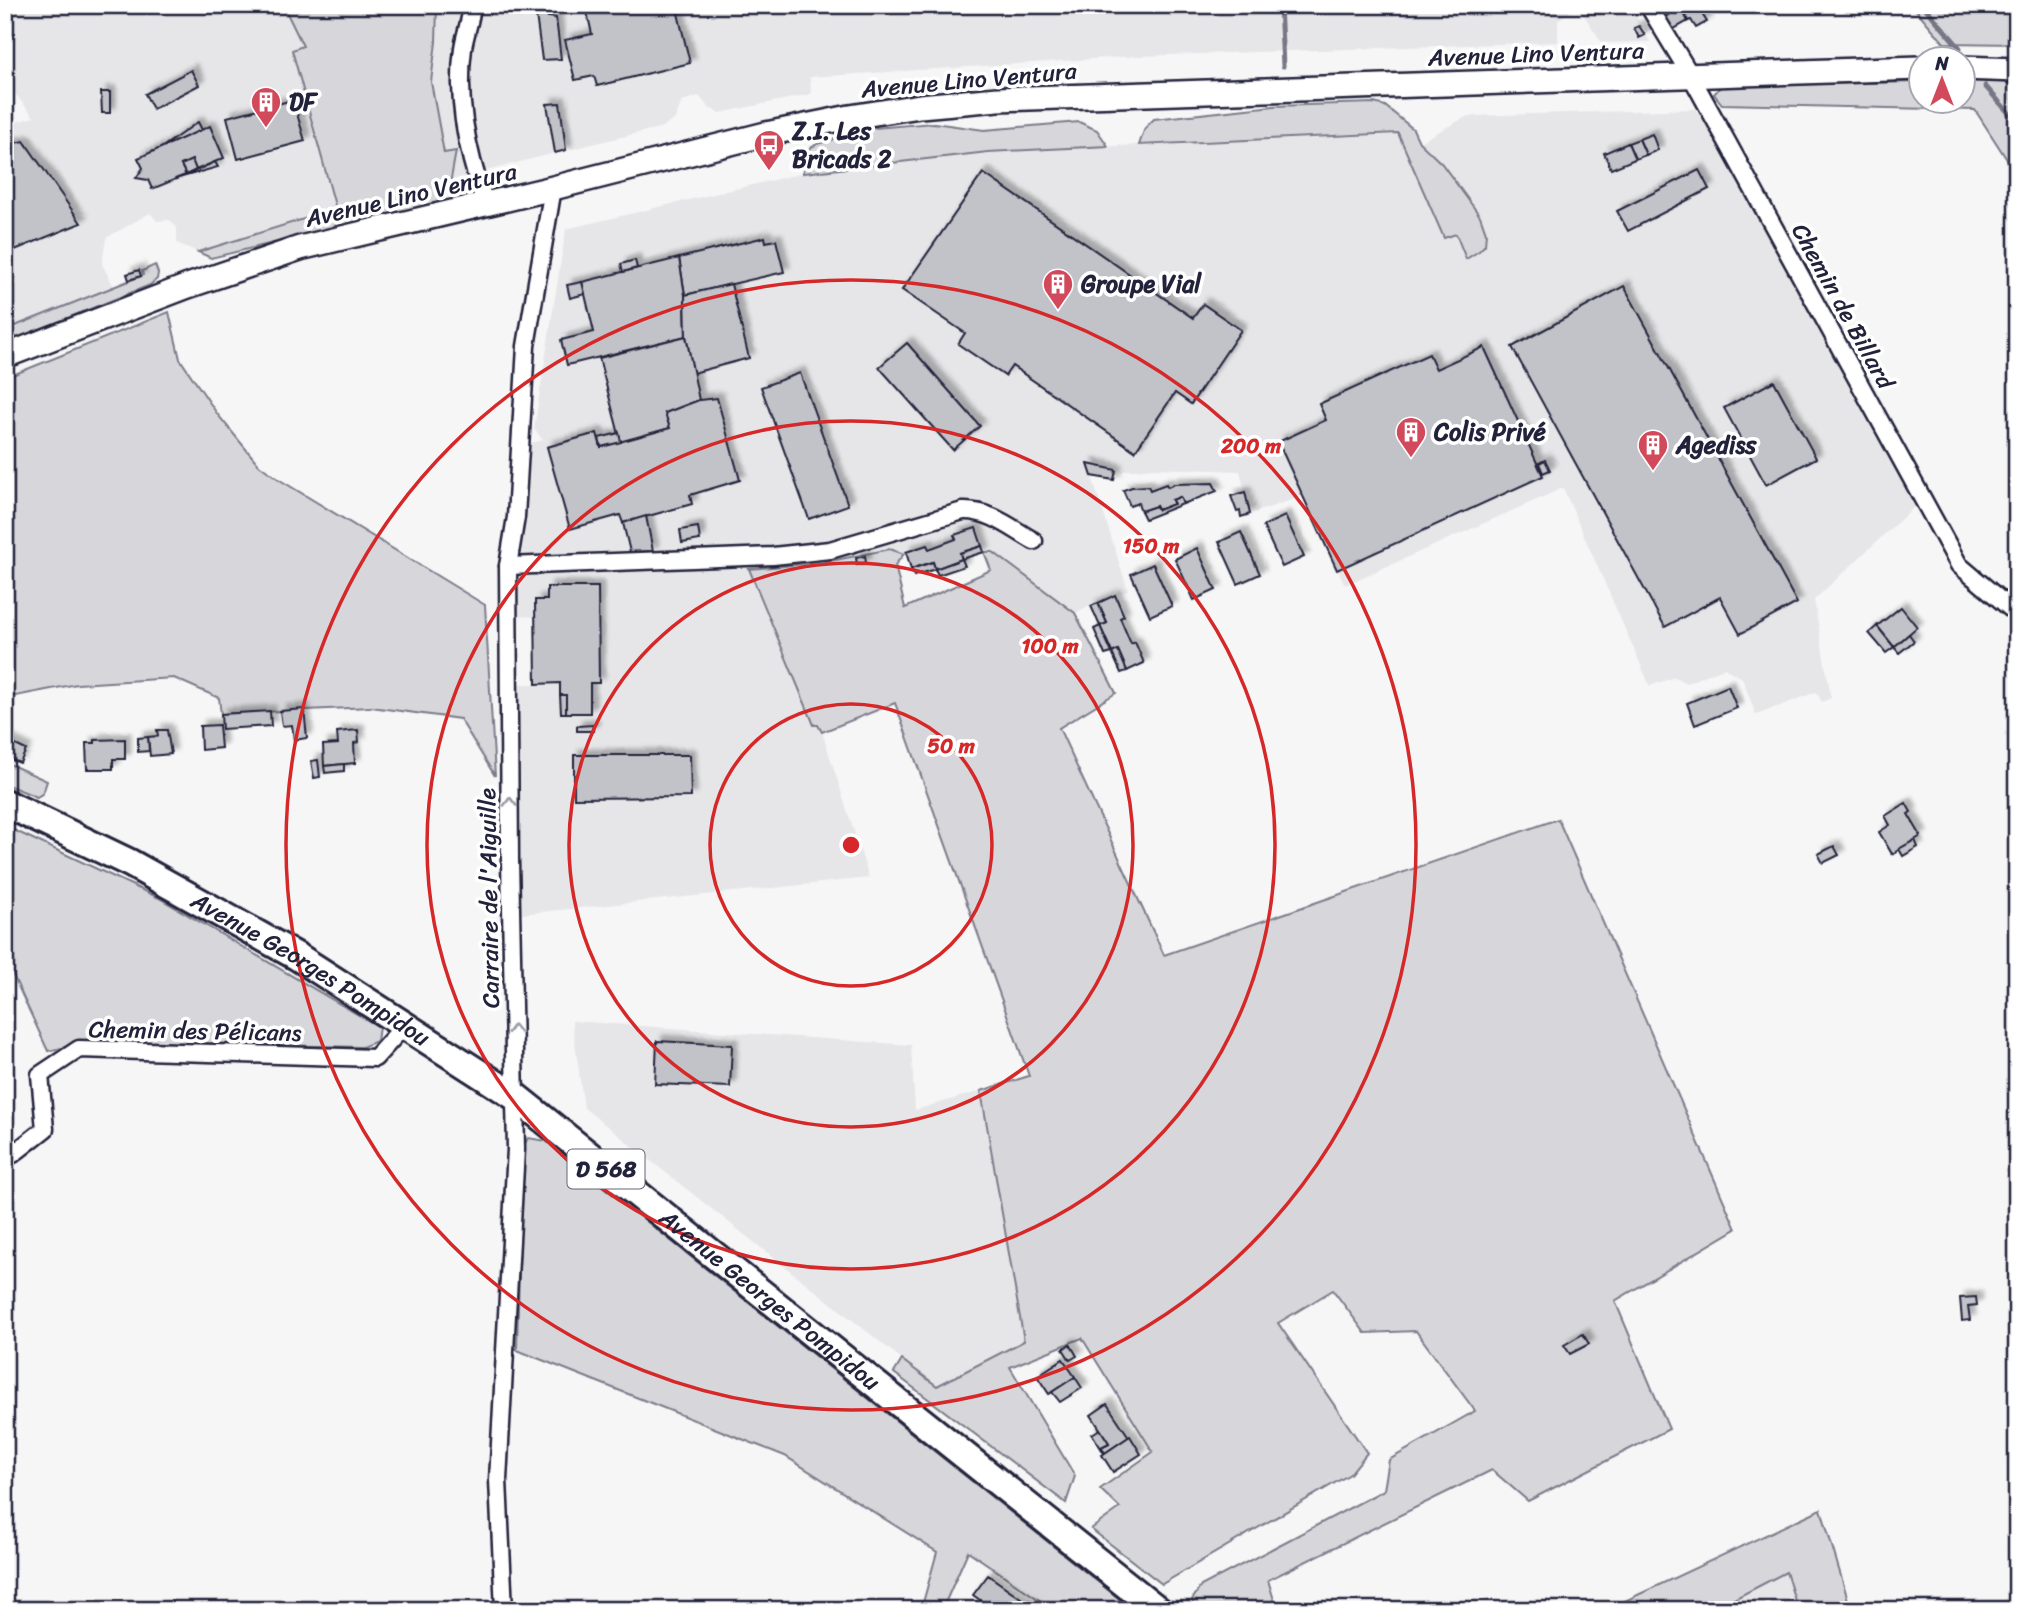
<svg xmlns="http://www.w3.org/2000/svg" width="2022" height="1615" font-family="Sriracha,sans-serif">
<style>
.built{fill:#e6e6e9}
.green{fill:#d7d7db;stroke:#7c7c8b;stroke-width:2}
.lines{fill:none;stroke-linecap:round;stroke-linejoin:round}
.stream{stroke:#767685;stroke-width:5}
.building{fill:#c2c2c9;stroke:#22223b;stroke-width:2;filter:url(#shadow)}
.minor-casing{stroke:#22223b;stroke-width:21}
.secondary-casing{stroke:#22223b;stroke-width:28}
.primary-casing{stroke:#22223b;stroke-width:32}
.minor{stroke:#fff;stroke-width:16}
.secondary{stroke:#fff;stroke-width:23}
.primary{stroke:#fff;stroke-width:26}
.oneway{stroke:#9c9ca7}
.ring{fill:none;stroke:#d62828;stroke-width:3.5}
.labels{text-anchor:middle;stroke-width:7;stroke-linejoin:round;paint-order:stroke}
.shield{fill:#fff;stroke:#646476;stroke-width:2}
.shield-label{font-size:23px;font-weight:bold;fill:#22223b}
.street-label{font-size:24px;fill:#22223b;stroke:#fff}
.poi-label{font-size:24px;font-weight:bold;fill:#22223b;stroke:#fff;text-anchor:start}
.centre{fill:#d62828;stroke:#fff;stroke-width:3.5}
.ring-label{font-size:21px;text-anchor:middle;font-weight:bold;fill:#d62828;stroke:#fff;stroke-width:7;stroke-linejoin:round;paint-order:stroke}
</style>
<defs>
<filter id="shadow"><feDropShadow dx="5.5" dy="-5.5" stdDeviation="2" flood-color="#0004"/></filter>
</defs>
<rect width="100%" height="100%" fill="#f6f6f7"/>
<filter id="ink" filterUnits="userSpaceOnUse"><feTurbulence type="fractalNoise" baseFrequency=".0143" numOctaves="2"/><feDisplacementMap in="SourceGraphic" scale="14" xChannelSelector="R" yChannelSelector="G"/><feConvolveMatrix kernelMatrix="1 2 1 2 8 2 1 2 1" color-interpolation-filters="sRGB"/></filter>
<g filter="url(#ink)">
<g class="built">
<polygon points="5,5 1630,5 1650,42 1602,43 1578,6 1558,20 1558,42 1140,56 810,77 811,94 720,113 709,108 699,96 682,101 675,119 663,127 555,153 336,210 198,252 177,243 177,228 170,220 157,221 150,213 106,238 102,264 114,287 5,330 5,125 34,117 5,81"/>
<polygon points="1695,109 1713,134 1915,506 1814,600 1831,698 1822,702 1816,692 1756,715 1742,678 1724,668 1686,683 1675,677 1650,686 1563,488 1345,585 1303,496 1250,514 1240,471 1155,468 1121,471 1088,465 1128,590 1075,613 993,552 984,552 976,528 954,536 956,539 929,549 927,545 904,554 890,549 821,563 749,569 814,725 818,725 822,732 869,878 521,914 519,684 536,684 535,617 519,616 518,584 531,443 543,440 534,429 566,229 803,173 988,152 1402,133 1413,129 1419,142 1468,116"/>
<polygon points="572,1021 911,1045 915,1110 981,1091 1024,1341 936,1386 584,1108"/>
<polygon points="1786,1571 1798,1610 1713,1610"/>
</g>
<g class="green">
<polygon points="283,5 437,5 436,42 431,82 444,153 456,151 449,190 440,202 211,258 198,252 336,209 292,50 303,46"/>
<polygon points="1912,5 2017,5 2017,44 1944,43"/>
<polygon points="1963,81 2017,82 2017,175 1975,110 1722,104 1714,94 1721,86 1920,82 1920,102 1962,102"/>
<polygon points="1374,103 1385,106 1413,129 1419,142 1442,164 1480,216 1486,233 1485,245 1479,251 1466,259 1456,234 1444,238 1398,133 1139,145 1145,128 1154,119 1274,106"/>
<polygon points="1079,122 1097,130 1108,146 988,152 803,173 804,152 817,144 874,128 934,123 984,130"/>
<polygon points="155,265 158,273 157,279 150,285 5,343 5,330 141,276 143,275 142,271"/>
<polygon points="169,312 180,359 218,415 259,465 280,480 485,605 495,776 460,719 371,707 221,714 219,698 174,678 77,684 5,698 5,378"/>
<polygon points="890,549 904,554 895,565 905,608 991,570 984,552 993,552 1075,613 1116,693 1059,728 1164,955 1558,819 1736,1229 1615,1301 1669,1429 1528,1501 1492,1470 1268,1580 1277,1610 1195,1610 1192,1600 1201,1586 1384,1490 1389,1460 1475,1411 1416,1331 1365,1333 1333,1290 1278,1323 1367,1453 1350,1474 1162,1584 1091,1529 1120,1508 1100,1489 1153,1452 1082,1338 1010,1367 1075,1476 1066,1503 894,1373 902,1360 937,1386 1024,1341 981,1091 1029,1076 895,703 822,732 818,725 814,725 749,569 821,563"/>
<polygon points="5,762 47,781 43,793 37,797 5,784"/>
<polygon points="5,826 159,898 379,1027 377,1041 362,1047 93,1041 48,1051 5,958"/>
<polygon points="528,1138 546,1141 1133,1610 1054,1610 968,1551 942,1610 921,1610 937,1552 785,1456 517,1350 522,1149"/>
<polygon points="1821,1509 1851,1610 1798,1610 1786,1572 1713,1610 1610,1608"/>
</g>
<g class="lines">
<g class="stream">
<polyline points="1280,5 1283,66"/>
<polyline points="1923,5 1960,48"/>
<polyline points="1985,86 2017,122"/>
</g>
</g>
<g class="building">
<polygon points="549,5 548,17 556,18 561,59 542,60 536,15"/>
<polygon points="614,5 676,5 690,63 597,86 594,76 575,80 565,40 592,34 587,12"/>
<polygon points="1664,5 1680,5 1688,21 1672,30 1666,18 1669,15"/>
<polygon points="1680,5 1705,5 1707,10 1702,14 1707,22 1696,28 1691,20 1688,21"/>
<polygon points="1639,26 1645,35 1639,38 1634,28"/>
<polygon points="191,70 199,85 153,109 145,94"/>
<polygon points="101,92 110,92 110,113 102,113"/>
<polygon points="293,100 305,141 238,159 227,117"/>
<polygon points="560,103 566,150 555,153 547,104"/>
<polygon points="198,122 202,130 161,148"/>
<polygon points="210,126 224,158 196,170 192,160 181,165 186,175 152,189 148,180 136,178 143,168 138,158"/>
<polygon points="1652,134 1658,150 1646,155 1639,139"/>
<polygon points="1639,139 1646,155 1635,159 1628,143"/>
<polygon points="24,141 81,223 5,254 5,145"/>
<polygon points="1628,143 1635,159 1611,169 1604,153"/>
<polygon points="192,160 196,170 186,175 181,165"/>
<polygon points="215,162 218,167 175,179 186,175"/>
<polygon points="1699,170 1709,189 1628,231 1617,211"/>
<polygon points="983,173 1193,318 1203,304 1241,330 1191,404 1175,393 1135,451 1012,366 1005,376 958,344 965,333 902,290"/>
<polygon points="765,237 766,242 776,240 784,272 685,295 679,258"/>
<polygon points="679,258 685,295 686,336 567,365 561,340 594,332 582,282"/>
<polygon points="635,260 637,268 623,272 621,264"/>
<polygon points="139,270 141,276 129,280 127,274"/>
<polygon points="582,282 585,294 570,298 567,285"/>
<polygon points="731,284 749,358 693,373 686,336 685,295"/>
<polygon points="1624,286 1797,603 1740,634 1720,597 1665,627 1512,347"/>
<polygon points="686,336 699,400 665,413 670,428 621,442 599,358"/>
<polygon points="907,343 980,426 953,450 879,367"/>
<polygon points="1484,347 1543,476 1337,570 1278,442 1326,420 1319,404 1429,354 1436,369"/>
<polygon points="800,373 848,505 809,519 761,387"/>
<polygon points="1774,381 1816,458 1766,485 1724,408"/>
<polygon points="717,398 740,480 690,495 692,504 623,523 620,515 570,529 547,447 597,433 601,447 670,428 665,413 699,400"/>
<polygon points="619,433 621,442 601,447 599,438"/>
<polygon points="1545,460 1550,470 1543,473 1539,463"/>
<polygon points="1088,464 1116,470 1114,480 1092,476"/>
<polygon points="1213,483 1217,491 1183,504 1180,497 1172,500 1174,504 1158,510 1156,506 1141,511 1138,503 1130,506 1123,490 1132,487 1148,486 1150,490 1166,484 1168,487 1174,484"/>
<polygon points="1245,492 1250,514 1241,517 1240,511 1237,512 1231,496"/>
<polygon points="1180,497 1183,504 1145,519 1141,511 1156,506 1158,510 1174,504 1172,500"/>
<polygon points="646,516 653,551 630,552 623,523"/>
<polygon points="1285,516 1304,557 1282,567 1263,526"/>
<polygon points="698,527 700,540 682,543 680,530"/>
<polygon points="976,528 982,546 960,553 962,559 935,569 933,562 911,569 906,552 927,545 929,549 956,539 954,535"/>
<polygon points="1241,532 1260,574 1238,584 1219,542"/>
<polygon points="982,546 984,552 962,559 960,553"/>
<polygon points="1197,548 1216,590 1194,600 1175,559"/>
<polygon points="865,556 866,563 857,565 856,558"/>
<polygon points="962,559 965,566 938,575 935,569"/>
<polygon points="933,562 935,569 914,576 911,569"/>
<polygon points="1153,564 1172,606 1150,616 1131,574"/>
<polygon points="547,587 598,587 599,683 590,683 590,713 566,713 566,695 560,695 560,683 536,684 535,600 547,600"/>
<polygon points="1115,595 1124,616 1120,618 1131,644 1135,642 1144,663 1127,671 1118,650 1112,653 1100,626 1107,623 1098,603"/>
<polygon points="1098,603 1107,623 1100,626 1091,606"/>
<polygon points="1901,607 1917,627 1894,647 1877,626"/>
<polygon points="1100,626 1112,653 1105,655 1094,629"/>
<polygon points="1877,626 1894,647 1886,653 1869,633"/>
<polygon points="1909,634 1914,641 1899,653 1894,647"/>
<polygon points="1118,650 1127,671 1121,673 1112,653"/>
<polygon points="1728,686 1737,708 1695,725 1687,703"/>
<polygon points="560,695 566,695 566,713 561,713"/>
<polygon points="304,709 307,738 294,740 292,725 282,726 280,711"/>
<polygon points="270,711 271,726 222,729 221,714"/>
<polygon points="219,725 221,748 201,750 200,726"/>
<polygon points="593,725 593,731 577,731 577,726"/>
<polygon points="157,730 167,730 171,754 150,756 148,737 158,736"/>
<polygon points="358,730 359,742 354,743 355,763 324,766 323,745 338,744 337,732"/>
<polygon points="148,737 149,751 138,752 138,738"/>
<polygon points="125,739 125,759 113,759 113,769 87,769 86,743 95,743 95,740"/>
<polygon points="5,740 26,750 20,763 5,757"/>
<polygon points="574,755 690,755 691,797 574,798"/>
<polygon points="318,760 320,777 314,778 311,761"/>
<polygon points="344,764 344,771 325,773 324,766"/>
<polygon points="1906,803 1911,812 1908,814 1921,836 1892,854 1879,832 1890,825 1885,816"/>
<polygon points="1915,840 1918,847 1903,856 1899,849"/>
<polygon points="1834,846 1839,855 1823,863 1818,854"/>
<polygon points="657,1041 732,1045 730,1087 655,1084"/>
<polygon points="1976,1297 1977,1305 1968,1306 1970,1320 1962,1321 1960,1298"/>
<polygon points="1583,1334 1589,1344 1570,1354 1564,1345"/>
<polygon points="1070,1344 1077,1356 1070,1360 1063,1349"/>
<polygon points="1063,1359 1075,1377 1049,1394 1037,1376"/>
<polygon points="1075,1377 1082,1388 1060,1402 1052,1392"/>
<polygon points="1107,1404 1129,1437 1105,1453 1101,1447 1109,1443 1091,1415"/>
<polygon points="1100,1429 1109,1443 1101,1447 1104,1453 1092,1434"/>
<polygon points="1130,1436 1141,1454 1113,1472 1102,1455"/>
<polygon points="988,1575 1038,1610 994,1610 973,1595"/>
</g>
<g class="lines">
<g class="minor-casing">
<g id="minor">
<path d="M472,5C471,20 465,34 463,48C456,99 468,155 485,203"/>
<polyline points="1648,5 1691,76 1959,565 2017,614"/>
<path d="M508,566L773,556L830,550L963,511C990,510 1011,528 1034,541"/>
<polyline points="5,1157 13,1154 45,1129 40,1075 79,1049 375,1058 404,1026"/>
<polyline points="504,1610 498,1480 516,1149 510,860 508,566 516,517 526,346 553,188"/>
</g>
</g>
<g class="secondary-casing">
<g id="secondary">
<polyline points="1962,68 2017,70"/>
<polyline points="5,356 188,286 300,248 553,188 766,134 850,117 920,106 998,99 1920,68"/>
</g>
</g>
<g class="primary-casing">
<g id="primary">
<path id="s1" d="M5,803L130,863L298,957L516,1097L1158,1610"/>
</g>
</g>
<use href="#minor" class="minor"/>
<use href="#secondary" class="secondary"/>
<use href="#primary" class="primary"/>
</g>
<defs><path id="oneway-chevron" d="M-2-3.5L2.5 0L-2 3.5" fill="none" stroke-width="1.6" stroke-linecap="round" stroke-linejoin="round" transform="scale(1.75)"/></defs>
<g class="oneway">
<use href="#oneway-chevron" transform="translate(510 802) rotate(-90)"/>
<use href="#oneway-chevron" transform="translate(514 1029) rotate(-91)"/>
</g>
</g>
<g class="ring">
<circle cx="851" cy="845" r="141"/>
<circle cx="851" cy="845" r="282"/>
<circle cx="851" cy="845" r="424"/>
<circle cx="851" cy="845" r="565"/>
</g>
<defs>
<g id="building-pin" transform="scale(1.575)"><path d="M0 17L-7.5 6A9.5 9.5 0 1 1 7.5 6Z" fill="#d1495b" stroke="#fff"/><path d="M-4-6H4V6H1V3H-1V6H-4ZM-2.5-4.3h1.7v1.8h-1.7ZM.8-4.3h1.7v1.8H.8ZM-2.5-1h1.7V.8h-1.7ZM.8-1h1.7V.8H.8Z" fill="#fff"/></g>
<g id="bus-pin" transform="scale(1.575)"><path d="M0 17L-7.5 6A9.5 9.5 0 1 1 7.5 6Z" fill="#d1495b" stroke="#fff"/><path d="M-5-6H5V4H4V6H2V4H-2V6H-4V4H-5ZM-3.5-4V0h7V-4ZM-3.5 1.2v1.5H-2V1.2ZM2 1.2v1.5H3.5V1.2Z" fill="#fff"/></g>
</defs>
<g fill-rule="evenodd">
<use href="#building-pin" x="266" y="102"/>
<use href="#bus-pin" x="769" y="145"/>
<use href="#building-pin" x="1058" y="284"/>
<use href="#building-pin" x="1411" y="432"/>
<use href="#building-pin" x="1653" y="445"/>
</g>
<g class="labels">
<rect class="shield" x="567.5" y="1149.5" width="77" height="39" rx="5"/>
<g class="shield-label">
<text x="606" y="1177">D 568</text>
</g>
<g class="street-label">
<text transform="translate(1536 54) rotate(-2)" y="8">Avenue Lino Ventura</text>
<text transform="translate(969 80) rotate(-5)" y="8">Avenue Lino Ventura</text>
<text transform="translate(411 195) rotate(-13)" y="8">Avenue Lino Ventura</text>
<text transform="translate(1843 306) rotate(61)" y="8">Chemin de Billard</text>
<text transform="translate(489 898) rotate(-91)" y="8">Carraire de l'Aiguille</text>
<text dy="8" stroke="none"><textPath href="#s1" startOffset="348">Avenue Georges Pompidou</textPath></text>
<text transform="translate(195 1031) rotate(1)" y="8">Chemin des Pélicans</text>
<text dy="8" stroke="none"><textPath href="#s1" startOffset="915">Avenue Georges Pompidou</textPath></text>
</g>
<g class="poi-label">
<text x="289" y="110">DF</text>
<text x="792" y="139">Z.I. Les<tspan x="792" dy="28">Bricads 2</tspan></text>
<text x="1081" y="292">Groupe Vial</text>
<text x="1434" y="440">Colis Privé</text>
<text x="1676" y="453">Agediss</text>
</g>
</g>
<circle cx="851" cy="845" r="10" class="centre"/>
<g class="ring-label">
<text x="1251" y="453">200 m</text>
<text x="1151" y="553">150 m</text>
<text x="1050" y="653">100 m</text>
<text x="951" y="753">50 m</text>
</g>
<rect width="2022" height="1615" fill="none" stroke="#fff" stroke-width="28"/>
<rect x="14" y="14" width="1994" height="1587" fill="none" stroke="#22223b" stroke-width="2.5" filter="url(#ink)"/>
<g transform="translate(1942 80)"><circle r="33" fill="#ffffff" stroke="#a7a7b1" stroke-width="2"/>
<path d="M0-5L12 26L0 18L-12 26Z" fill="#d1495b"/>
<text y="-10" font-size="19" font-weight="bold" text-anchor="middle" fill="#22223b">N</text>
</g>
</svg>
